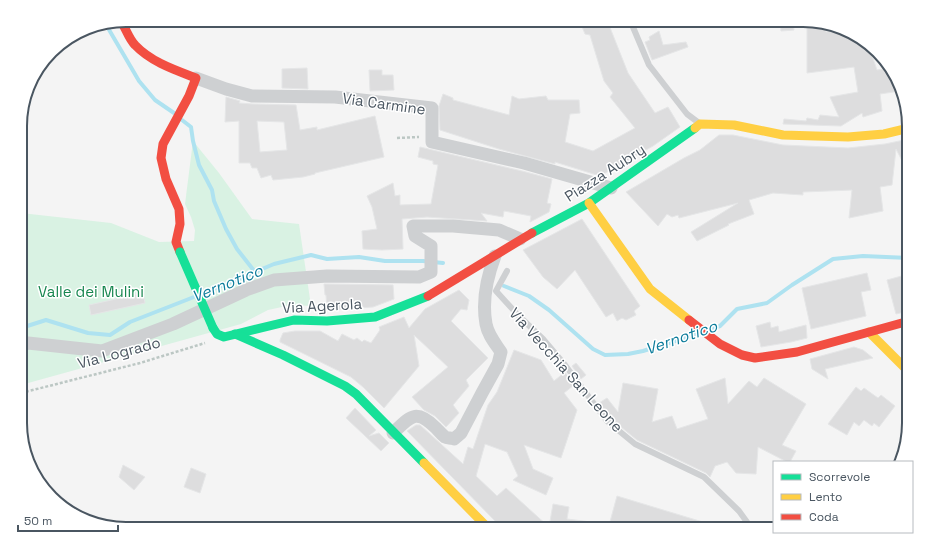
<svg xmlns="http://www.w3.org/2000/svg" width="929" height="549" font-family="'Space Grotesk',sans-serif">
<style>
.green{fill:#d9f2e3}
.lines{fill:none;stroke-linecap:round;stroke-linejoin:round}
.stream{stroke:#aee2f0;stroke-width:4}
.building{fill:#ddddde;stroke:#e5e6e7;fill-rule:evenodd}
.path{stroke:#bcc7c4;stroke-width:2.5;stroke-dasharray:3 2;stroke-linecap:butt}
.lane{stroke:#ced0d2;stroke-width:6}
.street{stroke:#ced0d2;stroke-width:13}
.fast{stroke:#16e098;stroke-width:9}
.slow{stroke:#ffcf43;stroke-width:9}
.jam{stroke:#f24e42;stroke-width:9}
.fast-bridge{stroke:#16e098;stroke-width:9}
.labels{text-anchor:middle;stroke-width:3;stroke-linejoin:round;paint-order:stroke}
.street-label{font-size:15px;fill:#4a5661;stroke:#fff}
.park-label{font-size:15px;fill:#17864f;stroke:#fff}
.water-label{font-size:16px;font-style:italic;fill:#0c7c9b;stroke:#fff}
.rim{fill:none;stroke:#4a5661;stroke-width:2}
</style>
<rect width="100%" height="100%" fill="#f4f4f4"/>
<polygon class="green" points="193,141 219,173 252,219 299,224 311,306 291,305 268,310 241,324 21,385 21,213 111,223 159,242 194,241 195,230 191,217 185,204"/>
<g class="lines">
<g class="stream">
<polyline points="102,25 108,28 139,81 155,100 174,113"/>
<polyline points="182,120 191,127 193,141 199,165 212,190 214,201 226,229 237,249 255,272"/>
<polyline points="504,286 529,296 549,310 593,349 605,355 628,354 643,351 698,334"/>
<polyline points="202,294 274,264 311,255 327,259 359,257 385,261 423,261 443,263"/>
<polyline points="21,328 46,320 88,333 110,335 130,322 194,297"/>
<polyline points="709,330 720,326 737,309 767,303 792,285 833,259 863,256 909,258"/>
</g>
</g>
<g class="building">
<polygon points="583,20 607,20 628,73 655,113 668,107 680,127 653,146 600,176 555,162 555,164 499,149 440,130 439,106 443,94 453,98 453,100 509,115 512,96 519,99 546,96 548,100 579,100 580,113 570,114 565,142 593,151 635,128 610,97 613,93 604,81 590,35 585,34 581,24 584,23"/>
<polygon points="780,20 793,20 794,30 781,31"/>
<polygon points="824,27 826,32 841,30 856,34 869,47 877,70 890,68 895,73 900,91 880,94 882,111 863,117 862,113 841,126 783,124 784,119 806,121 807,118 818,120 820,115 839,117 830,97 858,92 854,67 807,73 807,28"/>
<polygon points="659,31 663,45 686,42 688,47 652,60 645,42 650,40 649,37"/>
<polygon points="307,68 308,89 282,88 282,69"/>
<polygon points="369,70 382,70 382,75 393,75 394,90 370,91"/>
<path d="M226,97L240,101L239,103L252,104L296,105L300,130L317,127V130L375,116L384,157L315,173V174L303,177L273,180L271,175L261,178L257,168H252L250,163H239V121L225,122ZM257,121L284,122L287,150L260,152Z"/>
<polygon points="719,135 733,135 783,145 848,148 885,144 909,139 909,174 896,149 892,185 880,187 883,211 849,218 852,190 803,192 803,195 773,193 749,200 754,214 728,224 729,225 697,241 691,232 738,203 679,218 678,215 672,217 667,214 658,226 626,192 684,158 700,150"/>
<polygon points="420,147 522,171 552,179 547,203 551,204 549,212 530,222 531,216 504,211 503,217 481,213 487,221 427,217 402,219 403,249 382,250 363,249 362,231 377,229 372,207 367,196 393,183 395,196 400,195 400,205 431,204 438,165 433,164 433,161 418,157"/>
<polygon points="582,219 640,306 634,311 636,315 626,320 622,318 617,321 613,313 606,317 575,270 557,289 543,277 523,250"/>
<polygon points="867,273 871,290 861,292 866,316 811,329 802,288"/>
<polygon points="909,274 909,311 896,314 887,280"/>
<polygon points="324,284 393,285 394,299 373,307 327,310 326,295 325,295"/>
<polygon points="459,290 469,300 467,310 461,309 451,321 488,358 466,380 469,386 453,405 459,413 446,427 435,416 424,410 412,397 448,367 414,335 419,366 384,408 363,387 351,377 280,342 280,340 283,333 295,331 320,331 338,341 342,334 354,340 357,338 362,342 364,340 371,343 380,330 379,327 404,317 409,328 425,309"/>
<polygon points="143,293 145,303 91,315 89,305"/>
<polygon points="770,322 771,328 778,326 779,332 806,325 807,338 791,342 761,347 756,326"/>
<polygon points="854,347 863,350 873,358 825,369 828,379 812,369 810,359"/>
<polygon points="514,350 541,360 554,381 565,372 574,385 564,393 577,410 561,458 524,445 533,469 553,478 546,495 513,480 518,476 507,452 485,444 476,476 497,496 506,488 549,527 553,504 569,507 567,519 591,522 591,529 499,529 496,522 407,431 416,425 420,425 463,464 468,447 473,449 488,405 497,392"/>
<polygon points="576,363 586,375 581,379 572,366"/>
<polygon points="725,378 728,404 749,381 757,387 764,378 806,404 782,445 796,451 790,462 787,462 758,447 756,474 736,473 727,462 715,466 710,477 706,473 637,440 610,418 599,403 607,398 618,412 623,383 658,389 652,422 672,416 677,429 708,419 696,389"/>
<polygon points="856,387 861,391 864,388 878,398 881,395 895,406 879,427 874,423 872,426 864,420 859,426 854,422 847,435 828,424"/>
<polygon points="355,408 376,430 369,436 379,433 389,443 381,451 346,418"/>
<polygon points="123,465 145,477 134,490 119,477"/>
<polygon points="191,468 206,474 200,493 184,487"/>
<polygon points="617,496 716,526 716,529 608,529"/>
</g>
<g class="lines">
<g class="path">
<polyline points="397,138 419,137"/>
<polyline points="21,393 140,363 205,343"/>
</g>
<g class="lane">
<polyline points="630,20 649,65 687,114 699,123"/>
<polyline points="507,271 496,291 517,314 543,339 565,365 607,421 635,444 704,477 739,511 752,529"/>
</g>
<g class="street">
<polyline points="196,78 226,89 252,96 335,97 432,108 432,142 524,163 611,188"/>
<polyline points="21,346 28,343 102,351 173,324 246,290 274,280 327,276 419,277 431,272 431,246 415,236 413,226 453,226 499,230 520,239"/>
<path d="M393,433C411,416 416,408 436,428C439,431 442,435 445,437C447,438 452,438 454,439L461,433L482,393L498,364L501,352C495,343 488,335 486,324C482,302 487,277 495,256"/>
</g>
<g class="fast">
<polyline points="532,233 589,203 695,128"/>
<polyline points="213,328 217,334 224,337 294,320 327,321 375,317 428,296"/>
<polyline points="235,334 283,355 345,386 356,394 424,463"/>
</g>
<g class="slow">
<polyline points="695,128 700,124 734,125 783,135 848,137 884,134 909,128"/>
<polyline points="589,203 650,289 689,320"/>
<polyline points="869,332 909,372"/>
<polyline points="424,463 489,529"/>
</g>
<g class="jam">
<path d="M121,21C126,29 129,39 135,45C151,62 175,70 196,78L189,96L163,144L161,158L166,179L179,209L180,224L176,242L180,252"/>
<polyline points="428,296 532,233"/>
<polyline points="689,320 720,344 742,355 755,358 797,352 909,321"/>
</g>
<polyline class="fast-bridge" points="180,252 213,328"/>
</g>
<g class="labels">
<g class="street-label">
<text transform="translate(384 104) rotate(8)" y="5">Via Carmine</text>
<text transform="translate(605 173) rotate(-33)" y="5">Piazza Aubry</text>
<text transform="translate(322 306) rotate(-3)" y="5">Via Agerola</text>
<text transform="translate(119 353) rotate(-15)" y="5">Via Logrado</text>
<text transform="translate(566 370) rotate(48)" y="5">Via Vecchia San Leone</text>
</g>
<g class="park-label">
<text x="91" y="297">Valle dei Mulini</text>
</g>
<g class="water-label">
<text transform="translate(227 283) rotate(-22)" y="6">Vernotico</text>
<text transform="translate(681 337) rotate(-19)" y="6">Vernotico</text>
</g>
</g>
<path d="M0 0H929V549H0ZM126 27H803A99 99 0 0 1 902 126V423A99 99 0 0 1 803 522H126A99 99 0 0 1 27 423V126A99 99 0 0 1 126 27Z" fill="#fff" fill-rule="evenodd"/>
<path class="rim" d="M126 27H803A99 99 0 0 1 902 126V423A99 99 0 0 1 803 522H126A99 99 0 0 1 27 423V126A99 99 0 0 1 126 27Z"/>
<rect x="773" y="461" width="140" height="72" fill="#ffffff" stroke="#b7bbc0"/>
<rect x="781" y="474" width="20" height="6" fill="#16e098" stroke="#b7bbc0"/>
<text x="809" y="481" font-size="12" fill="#4a5661">Scorrevole</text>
<rect x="781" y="494" width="20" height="6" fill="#ffcf43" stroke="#b7bbc0"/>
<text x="809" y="501" font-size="12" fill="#4a5661">Lento</text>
<rect x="781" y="514" width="20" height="6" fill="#f24e42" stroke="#b7bbc0"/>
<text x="809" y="521" font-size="12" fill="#4a5661">Coda</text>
<path d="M18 525v6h100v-6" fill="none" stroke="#4a5661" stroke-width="2"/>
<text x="24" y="525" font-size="12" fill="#4a5661" stroke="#ffffff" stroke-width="3" paint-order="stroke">50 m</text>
</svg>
